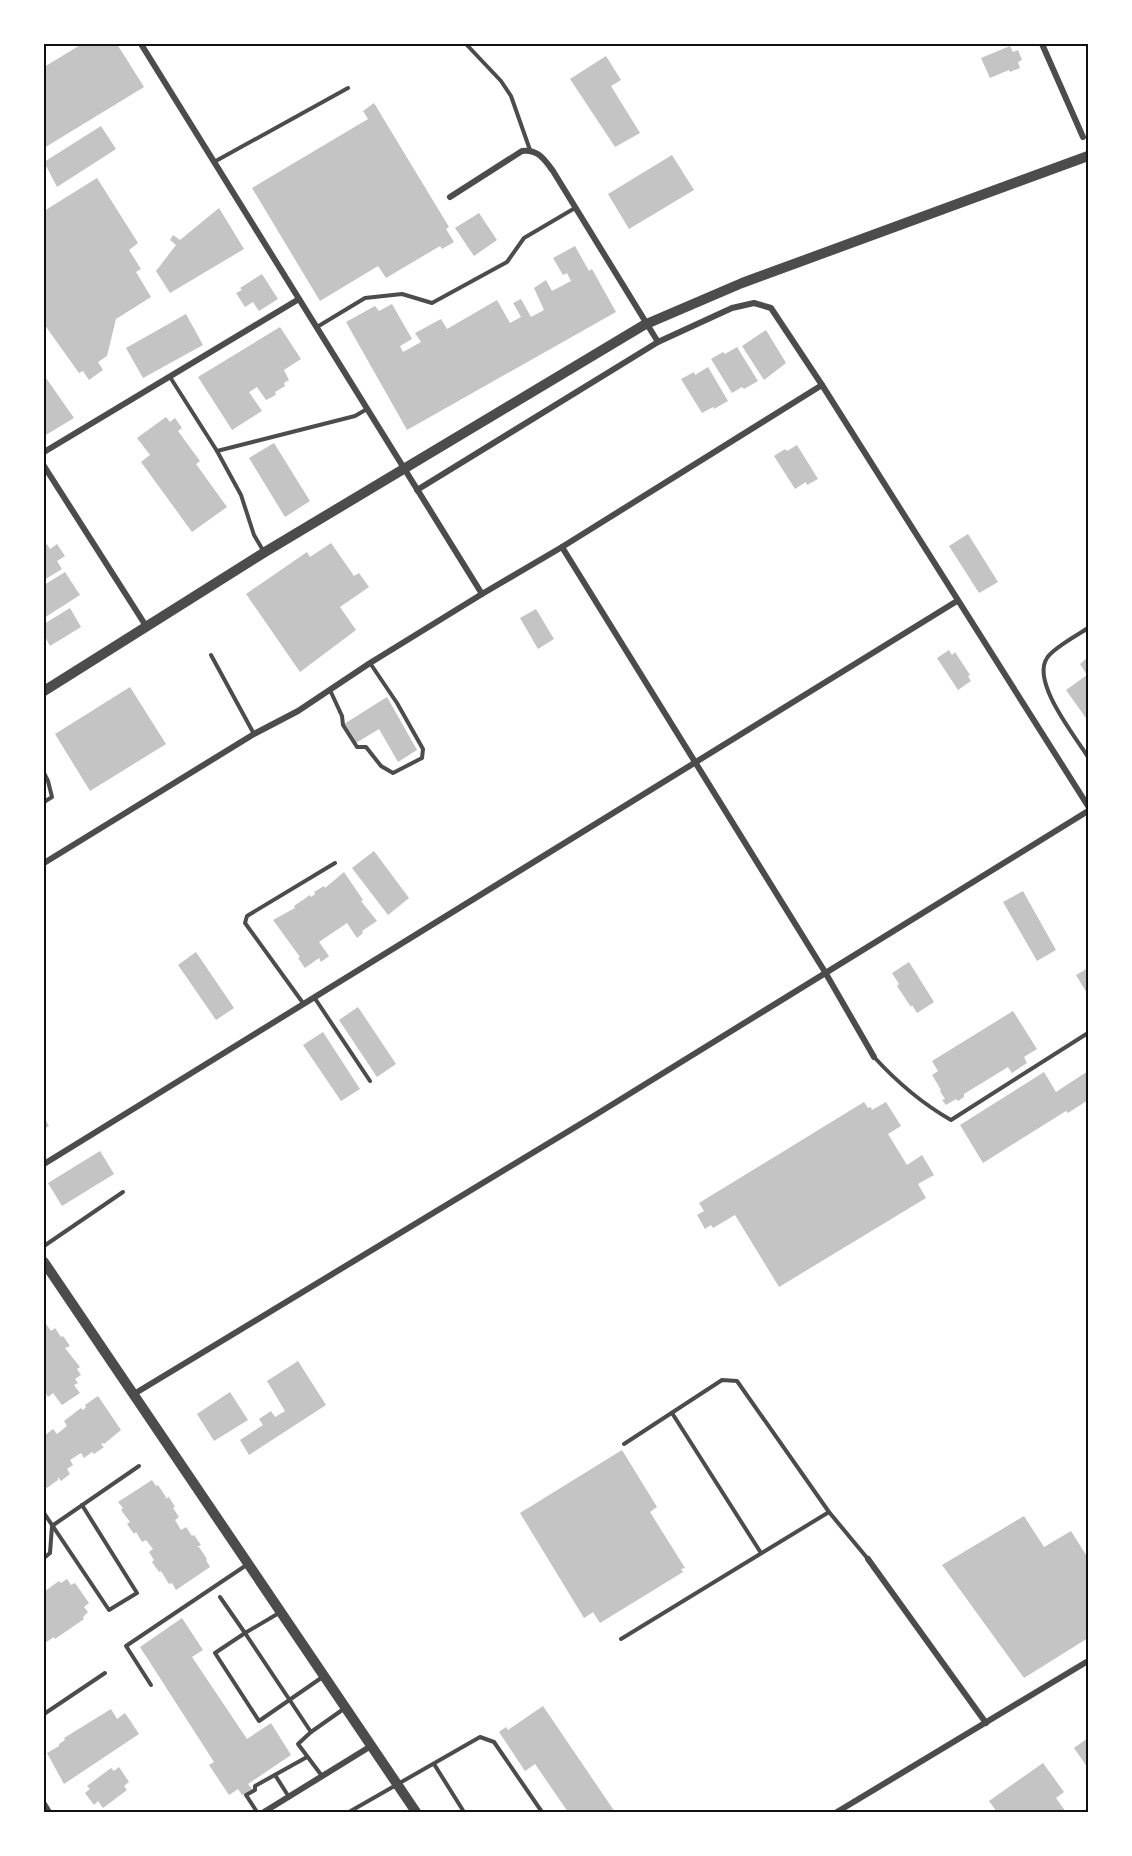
<svg xmlns="http://www.w3.org/2000/svg" width="1132" height="1856" font-family="'Titillium Web',sans-serif">
<style>
.building{fill:#c4c4c4}
.lines{fill:none;stroke-linecap:round;stroke-linejoin:round}
.service{stroke:#4c4c4c;stroke-width:4}
.minor{stroke:#4c4c4c;stroke-width:6}
.tertiary{stroke:#4c4c4c;stroke-width:10}
.neatline{fill:none;stroke:#111;stroke-width:2}
</style>
<rect width="100%" height="100%" fill="#fff"/>
<g class="building">
<polygon points="82,44 117,44 144,87 44,148 44,67"/>
<polygon points="1010,46 1013,52 1018,50 1022,60 1018,62 1020,68 1010,72 1009,70 990,78 981,58"/>
<polygon points="606,56 621,80 611,86 640,133 615,147 570,79"/>
<polygon points="374,103 449,227 446,229 454,242 442,249 440,246 386,278 378,266 320,301 252,188 368,119 363,111"/>
<polygon points="101,126 116,149 57,187 44,162"/>
<polygon points="672,155 694,190 629,229 608,194"/>
<polygon points="97,178 138,243 129,250 141,269 136,272 151,297 116,319 107,356 98,362 103,370 89,380 83,371 79,373 44,324 44,211"/>
<polygon points="219,208 244,249 170,293 156,271 176,245 170,240 173,235 180,240"/>
<polygon points="479,213 497,240 474,256 455,228"/>
<polygon points="575,246 589,271 592,269 616,312 407,430 346,322 375,306 379,311 392,304 412,339 400,346 403,352 421,342 415,333 441,319 447,329 497,300 510,323 521,317 513,303 521,299 531,317 544,310 534,288 546,280 552,291 571,281 567,273 563,275 553,258"/>
<polygon points="262,274 278,299 259,311 253,302 245,307 236,293 242,290 240,288"/>
<polygon points="186,314 203,345 143,378 126,348"/>
<polygon points="280,327 301,359 284,370 289,380 284,383 285,386 275,392 276,394 274,396 266,400 257,387 249,392 262,411 232,430 198,377"/>
<polygon points="766,330 786,363 764,380 742,346"/>
<polygon points="737,347 758,381 744,389 742,387 732,393 711,359 723,352 725,354"/>
<polygon points="708,367 728,401 714,409 713,407 702,413 681,379 694,372 695,375"/>
<polygon points="44,375 74,418 44,436"/>
<polygon points="166,417 170,422 175,418 182,428 178,431 200,461 196,464 227,507 192,532 141,462 150,455 137,438"/>
<polygon points="274,443 310,501 285,517 249,458"/>
<polygon points="797,445 818,479 807,485 806,482 795,489 774,456 785,449 787,451"/>
<polygon points="968,534 998,582 979,593 949,546"/>
<polygon points="331,543 354,576 359,573 369,587 340,607 356,630 300,672 246,594 307,552 310,557"/>
<polygon points="47,544 50,549 57,544 65,556 57,561 62,569 44,580 44,547"/>
<polygon points="65,572 80,595 44,618 44,585"/>
<polygon points="70,608 81,627 50,646 44,635 44,624"/>
<polygon points="536,609 554,639 538,649 520,618"/>
<polygon points="949,650 952,655 955,652 970,675 968,676 971,681 958,690 937,658"/>
<polygon points="1088,657 1088,721 1066,690 1087,675 1080,664"/>
<polygon points="130,687 166,744 90,791 55,734"/>
<polygon points="387,697 417,750 398,762 379,729 356,743 344,724"/>
<polygon points="374,851 409,898 388,915 352,868"/>
<polygon points="344,872 363,900 361,901 377,921 362,931 363,933 357,938 347,923 319,942 329,956 321,962 319,958 305,968 298,958 300,957 273,920 295,908 294,906 310,895 311,897 315,894 314,892 324,886 325,888"/>
<polygon points="1023,891 1056,950 1037,961 1003,902"/>
<polygon points="196,952 234,1008 216,1020 178,965"/>
<polygon points="909,962 934,1002 917,1013 912,1005 911,1007 897,986 899,984 892,973"/>
<polygon points="1088,968 1088,995 1076,975"/>
<polygon points="358,1007 396,1064 377,1077 339,1020"/>
<polygon points="1013,1011 1037,1049 1024,1057 1027,1063 1012,1073 1008,1067 964,1094 964,1097 958,1101 956,1099 946,1105 942,1100 945,1099 940,1091 941,1090 932,1075 938,1071 932,1061"/>
<polygon points="323,1032 360,1089 341,1101 303,1045"/>
<polygon points="1088,1071 1088,1100 1068,1113 1066,1111 983,1163 960,1125 1044,1072 1056,1092"/>
<polygon points="864,1102 868,1108 871,1107 872,1110 886,1102 901,1126 888,1134 907,1165 922,1155 934,1175 918,1184 926,1198 779,1287 735,1215 713,1228 711,1225 705,1229 697,1215 704,1211 699,1203"/>
<polygon points="44,1117 49,1126 44,1129"/>
<polygon points="100,1151 114,1174 62,1206 48,1183"/>
<polygon points="44,1321 51,1331 55,1328 61,1337 63,1336 70,1346 65,1348 80,1367 77,1369 81,1375 75,1379 78,1383 74,1385 80,1393 62,1405 53,1393 48,1397 44,1390"/>
<polygon points="298,1361 326,1405 249,1455 240,1440 263,1425 259,1419 271,1411 275,1417 285,1411 267,1381"/>
<polygon points="230,1392 248,1420 214,1441 197,1414"/>
<polygon points="98,1396 121,1430 104,1444 103,1443 101,1444 104,1447 94,1454 92,1452 84,1458 81,1453 70,1460 73,1465 67,1469 70,1474 61,1481 58,1477 58,1480 47,1488 45,1486 44,1487 44,1436 53,1429 57,1434 67,1426 64,1421 81,1408 83,1410 86,1407 85,1405"/>
<polygon points="622,1450 657,1507 650,1512 685,1568 681,1569 683,1572 600,1623 593,1612 584,1618 520,1513"/>
<polygon points="152,1480 156,1486 158,1485 166,1497 165,1499 169,1497 175,1507 173,1508 179,1517 175,1520 181,1530 186,1527 192,1536 194,1535 201,1545 197,1547 199,1547 207,1559 206,1560 210,1567 176,1590 172,1583 169,1584 161,1571 159,1572 152,1562 154,1560 149,1552 153,1549 146,1540 142,1542 136,1532 134,1534 127,1524 130,1522 121,1510 123,1508 118,1502"/>
<polygon points="1024,1516 1044,1547 1071,1531 1088,1558 1088,1638 1024,1678 942,1565"/>
<polygon points="67,1579 71,1585 75,1583 89,1603 84,1607 88,1612 83,1617 84,1619 55,1639 54,1637 45,1643 44,1641 44,1594 45,1591 59,1581 61,1583"/>
<polygon points="182,1618 203,1650 192,1657 247,1739 271,1723 291,1755 248,1784 252,1789 242,1795 238,1789 229,1795 209,1765 214,1762 140,1647"/>
<polygon points="543,1706 615,1812 568,1812 535,1764 525,1771 499,1732 506,1727 508,1730"/>
<polygon points="111,1709 117,1719 125,1713 139,1734 64,1784 47,1753 59,1746 59,1744 65,1740 64,1738"/>
<polygon points="1088,1738 1088,1768 1074,1748"/>
<polygon points="1043,1763 1064,1792 1056,1798 1066,1812 997,1812 989,1801"/>
<polygon points="119,1767 129,1782 124,1786 127,1790 103,1808 98,1801 94,1805 85,1793 90,1789 87,1786 111,1768 114,1771"/>
</g>
<g class="lines">
<g class="service">
<polyline points="466,44 501,81 511,96 530,150"/>
<polyline points="214,162 348,88"/>
<polyline points="317,327 365,298 402,294 432,303 507,262 524,238 575,208"/>
<polyline points="170,377 217,451 355,416 367,409"/>
<polyline points="217,451 241,495 254,535 264,552"/>
<path d="M1088,628C1078,635 1053,648 1047,658C1031,682 1075,736 1088,757"/>
<polyline points="211,655 254,734"/>
<polyline points="330,690 342,716 343,725 357,747 366,747 381,766 393,773 422,758 423,749 397,703 370,663"/>
<polyline points="44,773 48,781 52,797 44,802"/>
<polyline points="314,997 370,1081"/>
<polyline points="303,1003 245,923 247,916 335,863"/>
<path d="M874,1057C897,1082 921,1103 951,1120L1088,1033"/>
<polyline points="44,1063 44,1062"/>
<polyline points="44,1246 123,1192"/>
<polyline points="672,1413 761,1553"/>
<polyline points="624,1444 722,1380 737,1381 829,1512 868,1559"/>
<polyline points="44,1513 109,1610 137,1593 82,1505"/>
<polyline points="44,1558 50,1553 52,1526 139,1466"/>
<polyline points="220,1597 245,1633 215,1653 259,1721 324,1676"/>
<polyline points="279,1613 245,1633 311,1732 345,1708"/>
<polyline points="621,1639 829,1512"/>
<polyline points="151,1685 126,1646 248,1564"/>
<polyline points="44,1714 105,1673"/>
<polyline points="311,1732 298,1744 322,1776"/>
<polyline points="434,1764 464,1812"/>
<polyline points="275,1775 289,1797"/>
<polyline points="257,1812 246,1795 255,1790 255,1786 307,1757"/>
<polyline points="349,1812 480,1737 494,1742 542,1812"/>
</g>
<g class="minor">
<polyline points="141,44 482,594"/>
<polyline points="1042,44 1083,137"/>
<path d="M450,197L522,151C538,149 544,159 553,171L658,342"/>
<polyline points="44,452 299,299"/>
<polyline points="44,466 146,626"/>
<polyline points="417,490 658,342 732,308 754,303 771,308 822,385 1088,806"/>
<polyline points="562,547 825,972 874,1057"/>
<polyline points="44,863 254,734 298,711 370,663 482,594 562,547 822,385"/>
<polyline points="44,1164 957,601"/>
<polyline points="134,1394 592,1117 1088,811"/>
<polyline points="868,1559 986,1723"/>
<polyline points="44,1804 49,1812"/>
<polyline points="264,1812 371,1746"/>
<polyline points="837,1812 1088,1661"/>
</g>
<g class="tertiary">
<polyline points="44,691 265,552 644,325 742,283 1088,156"/>
<polyline points="44,1262 416,1812"/>
</g>
</g>
<rect width="1132" height="1856" fill="none" stroke="#ffffff" stroke-width="90"/>
<rect x="45" y="45" width="1042" height="1766" class="neatline"/>
</svg>
